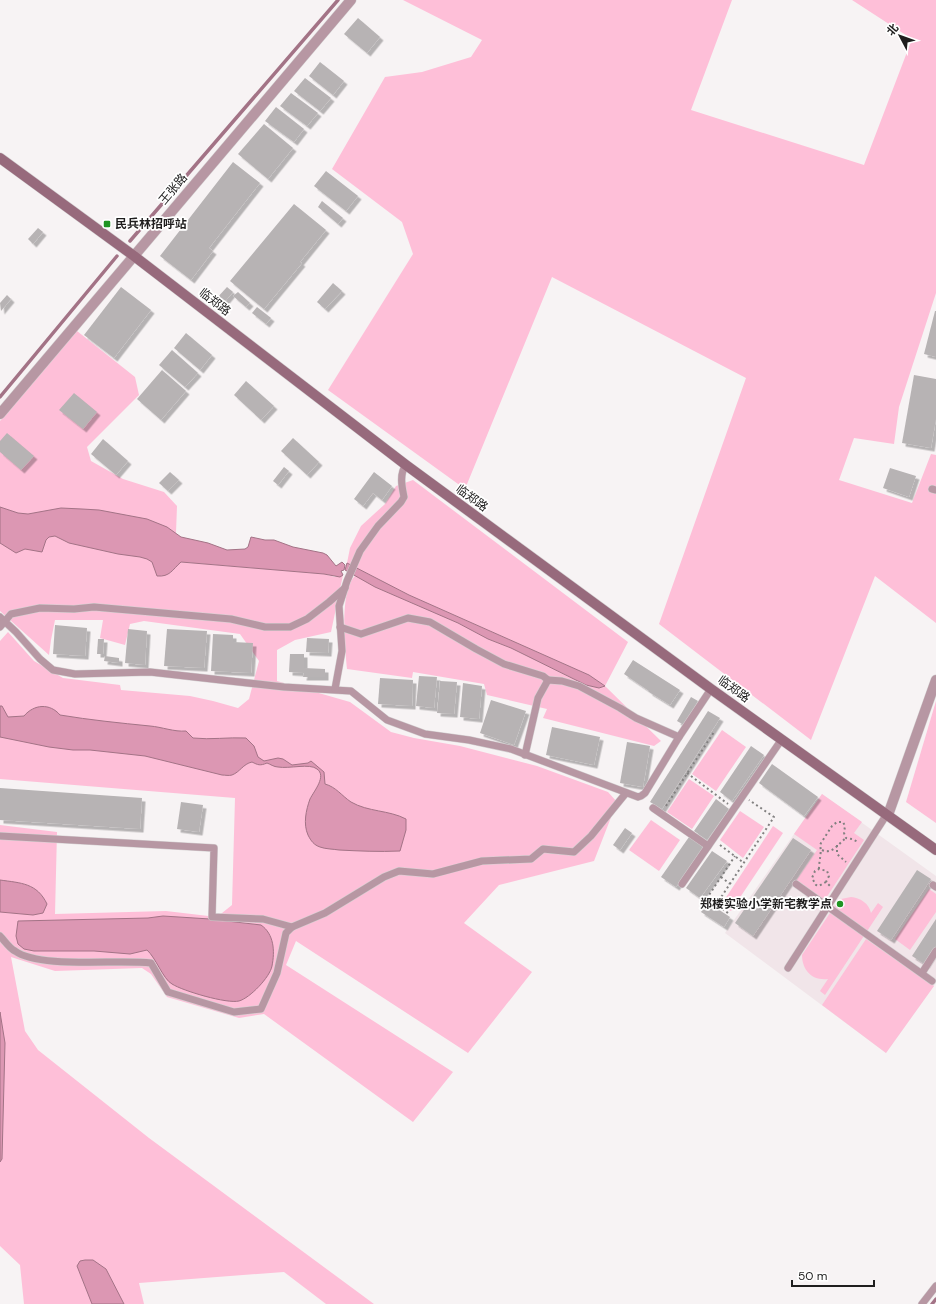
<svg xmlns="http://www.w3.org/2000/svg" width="936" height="1304" font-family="'DM Sans','Noto Sans SC',sans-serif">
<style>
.built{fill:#f1e5e9}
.green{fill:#febfd8}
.water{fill:#dc97b3;stroke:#a37386}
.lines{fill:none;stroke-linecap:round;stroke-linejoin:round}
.stream{stroke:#a37386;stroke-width:3.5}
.building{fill:#b7b3b4;filter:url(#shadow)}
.service-casing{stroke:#d4d1d2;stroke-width:8}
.minor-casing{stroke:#d4d1d2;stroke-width:11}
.secondary-casing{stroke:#d4d1d2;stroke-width:11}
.path{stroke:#828080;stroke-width:2;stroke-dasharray:2 3;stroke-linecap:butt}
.service{stroke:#b797a3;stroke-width:7}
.minor{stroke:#b797a3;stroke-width:10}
.secondary{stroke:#976a7c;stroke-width:10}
.poi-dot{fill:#1f9422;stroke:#fff;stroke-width:1.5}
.labels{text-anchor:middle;stroke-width:3.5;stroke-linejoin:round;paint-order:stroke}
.street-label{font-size:12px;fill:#1f1e1e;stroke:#fff}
.poi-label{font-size:12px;font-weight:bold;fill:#1f1e1e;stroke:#fff;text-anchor:start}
</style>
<defs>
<filter id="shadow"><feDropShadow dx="3.5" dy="3.5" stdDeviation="0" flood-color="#0004"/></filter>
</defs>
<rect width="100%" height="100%" fill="#f7f3f4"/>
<polygon class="built" points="822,794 936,876 936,983 886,1053 725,933"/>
<g class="green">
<polygon points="403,0 732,0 691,110 864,165 912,39 852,0 936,0 936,293 899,407 894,444 854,438 839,480 912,503 931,454 936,455 936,623 875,576 811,740 659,624 746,378 552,277 465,489 328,390 413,254 402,222 332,169 385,77 422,72 471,57 482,40"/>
<polygon points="77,331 135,377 139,395 87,447 91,461 123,479 164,492 177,506 176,533 181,562 324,574 335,577 343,575 331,632 295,640 277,650 277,681 350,702 391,732 414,738 460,746 537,766 608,792 617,802 594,861 499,885 464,923 532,972 468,1053 296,941 286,965 453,1072 413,1122 264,1014 239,1018 167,997 151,974 142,968 55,971 11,957 25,1031 38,1050 149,1138 374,1304 326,1304 284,1272 139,1283 144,1304 24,1304 20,1265 0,1246 0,825 57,832 55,914 166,911 217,917 232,905 235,798 0,779 0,641 8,632 34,661 63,678 120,685 121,690 190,696 213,701 238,708 249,699 259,661 240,634 144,621 130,624 125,645 100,638 103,620 55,620 51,640 49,655 0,611 0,421"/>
<path d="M413,480L628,642L605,686L661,741L654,746L543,718L547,709L487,695L484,684L413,672L412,678L347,669C345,648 339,588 356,575L375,587L458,623L488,639L511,648L586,685L599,688L605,686L589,675L409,595L347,563L350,548L361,526L385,504L396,486Z"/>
<polygon points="936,701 936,823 906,802"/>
<polygon points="722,730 746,747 716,791 692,774"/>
<polygon points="689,779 714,796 692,829 667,812"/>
<polygon points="822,794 862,822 854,833 864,840 828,895 826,898 822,898 796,881 817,850 794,834"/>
<polygon points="740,811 764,827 743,858 720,840"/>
<polygon points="651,820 680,840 659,871 629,850"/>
<polygon points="773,826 783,833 731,911 721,905"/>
<polygon points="929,889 936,894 936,912 910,950 895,939"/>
<path d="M851,897C860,898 869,903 871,913L878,903L883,907L825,995L820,991L828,979C812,981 802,970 802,955L838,901L841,899Z"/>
<polygon points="866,939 934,986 886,1053 822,1005"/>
</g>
<g class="water">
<path d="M0,507L18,513L28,514L61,508L82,509L99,510L147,519L167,527L181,537L208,543L227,550L245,549L248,547L251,537L265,540H274L293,547L323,553L327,555L336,566L342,562L345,565L344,570L341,571L343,575L340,577L324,574L181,562C172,570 170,577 157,576L152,562L147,559L140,557L118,554L69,543L55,536L49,537L46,540L42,552L25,549L16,553L0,543Z"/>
<polygon points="347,563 409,595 589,675 605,686 599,688 586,685 511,648 488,639 458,623 375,587 345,570"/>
<path d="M0,706H2L8,717L24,716C34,704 50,703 60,715C90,720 120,723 150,726C162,727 174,732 186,731L193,738C211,740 228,737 246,738L254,746L258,757L264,761L278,758L283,759L292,765L308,763L311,761L324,772L325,784C336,787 342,796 351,802C368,812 389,810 406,819V830L400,851C379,852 359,851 339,850C333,849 325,849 320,847C314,845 311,841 308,835C303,824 306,810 310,799C314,791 327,776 317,769C310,763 289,769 278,767C274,767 270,764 267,763C260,766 258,765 252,762C243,764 240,772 232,775C229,776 225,775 222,775L145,756L90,750H73L49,747L0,737Z"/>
<path d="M0,880C21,883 37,883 47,904L43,913L33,915L0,912Z"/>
<path d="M163,916L210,919L261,925C274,934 275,951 272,966C270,977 250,998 239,1001C227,1004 183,991 172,984C163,979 156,958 147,950L130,954L94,951H34L24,949L18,944L16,936L18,921L148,918Z"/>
<polygon points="0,1012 5,1043 2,1159 0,1162"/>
<polygon points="85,1260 93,1260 106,1269 124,1304 92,1304 77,1266 80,1261"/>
</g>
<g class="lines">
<g class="stream">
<polyline points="130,241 338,0"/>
<polyline points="0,397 117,256"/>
<polyline points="932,1304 936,1299"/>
</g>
</g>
<g class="building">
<polygon points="358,18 380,37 367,53 344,34"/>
<polygon points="320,62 344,81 333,95 309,76"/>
<polygon points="305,78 331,98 320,111 294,91"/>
<polygon points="291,93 318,113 307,126 280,106"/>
<polygon points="276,107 304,129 294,142 265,121"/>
<polygon points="264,124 293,148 268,179 238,154"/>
<polygon points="233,162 260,183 209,248 213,251 191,280 160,256"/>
<polygon points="326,171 358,196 346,211 314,186"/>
<polygon points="322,201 343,218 338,224 318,207"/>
<polygon points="294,204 326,230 300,262 302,263 264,309 230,281"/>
<polygon points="38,228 43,232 33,244 28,239"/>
<polygon points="333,283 342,291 325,309 317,302"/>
<polygon points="121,287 151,310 114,358 84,335"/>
<polygon points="227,287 233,292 222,305 216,299"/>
<polygon points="238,292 250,303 246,307 233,296"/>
<polygon points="7,295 11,299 1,311 0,303"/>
<polygon points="257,307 271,318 266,324 252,313"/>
<polygon points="935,311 936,311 936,357 924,354"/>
<polygon points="186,333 212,355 200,370 174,348"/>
<polygon points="172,350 198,373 185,387 159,365"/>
<polygon points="162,370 186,391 161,420 137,399"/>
<polygon points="914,375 936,379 936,419 931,448 902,443"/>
<polygon points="246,381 274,406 261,420 234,395"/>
<polygon points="74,393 97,412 83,429 59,410"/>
<polygon points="7,433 34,456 21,470 0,452 0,441"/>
<polygon points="293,438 319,462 307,475 281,451"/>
<polygon points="103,439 128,461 116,475 91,454"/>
<polygon points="284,467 289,471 278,485 273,481"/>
<polygon points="890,468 916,476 909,497 883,488"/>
<polygon points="170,472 179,480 168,491 159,483"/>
<polygon points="374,472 392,486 382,500 373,493 363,506 354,499"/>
<polygon points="55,625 87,628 85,656 53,654"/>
<polygon points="128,629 147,631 145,665 125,663"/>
<polygon points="167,629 207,631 204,668 164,666"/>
<polygon points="213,634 233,635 233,642 253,643 251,673 211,671"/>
<polygon points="307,638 329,639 328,653 306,652"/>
<polygon points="98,639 104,639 103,654 97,654"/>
<polygon points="290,654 304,654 304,668 325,669 325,677 303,677 304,673 289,672"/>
<polygon points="105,656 119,658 119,663 104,661"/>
<polygon points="633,660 680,690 670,705 649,692 649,691 624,674"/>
<polygon points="419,676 437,677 434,708 416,706"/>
<polygon points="380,678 413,680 412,706 378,704"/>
<polygon points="440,681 457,682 454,714 437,713"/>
<polygon points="463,683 482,686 479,719 460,717"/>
<polygon points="691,697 698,701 684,725 677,721"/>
<polygon points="491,700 526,711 514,745 480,733"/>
<polygon points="708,711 720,718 662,809 650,802"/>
<polygon points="552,727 600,737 594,765 546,755"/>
<polygon points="627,742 650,746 643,787 620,783"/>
<polygon points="751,746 764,755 732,801 720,792"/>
<polygon points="772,764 818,797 804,816 759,783"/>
<polygon points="0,788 142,798 140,829 0,820"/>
<polygon points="716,799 729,809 707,840 694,831"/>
<polygon points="181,802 203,805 199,832 177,829"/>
<polygon points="625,828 632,833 620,850 613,845"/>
<polygon points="689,837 704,847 676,887 661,877"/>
<polygon points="793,838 811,850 753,936 735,923"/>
<polygon points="712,851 727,861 700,898 686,888"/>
<polygon points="917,870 931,879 891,940 877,931"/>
<polygon points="707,902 730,917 724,927 701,912"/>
<polygon points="936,919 936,949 926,965 912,956"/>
</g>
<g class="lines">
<g class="service-casing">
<g id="service">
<polyline points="932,489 936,490"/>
<polyline points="0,617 16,632 40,659 53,670 75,674 150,672 284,687 351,691 387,720 425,734 469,740 511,749 638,797 641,796 645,793 679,737 711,689"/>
<polyline points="0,627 11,614 40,608 74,609 94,607 231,619 265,627 290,627 307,619 329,602 345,588"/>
<polyline points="340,627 361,634 408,618 430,622 476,649 504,664 543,676 548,680"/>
<path d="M335,689L342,651L339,606L347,581L360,551L378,526L401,502L404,497C402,487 399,474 406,465"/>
<polyline points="525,755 538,698 548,680 562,681 579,686 620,708 636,718 679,737"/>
<polyline points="653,808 708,846"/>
<polyline points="0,836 214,848 212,917 263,919 292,927"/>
<polyline points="682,884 782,739"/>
<polyline points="796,884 932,981"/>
<polyline points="933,885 936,887"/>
<path d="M0,936C5,941 9,948 15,951C40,969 118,959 151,963L168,992L234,1012L261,1009L277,973L286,933L292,927L325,913L384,877L399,871L433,874L482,861L531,859L543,849L574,852L591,836L626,793"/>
<polyline points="788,968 887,814"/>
<polyline points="922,973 936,951"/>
<polyline points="922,1304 936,1286"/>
</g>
</g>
<g class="minor-casing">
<g id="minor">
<polyline points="0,414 351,0"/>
<polyline points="888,815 936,680"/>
</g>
</g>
<g class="secondary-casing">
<polyline id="secondary" points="0,158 134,256 406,465 711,689 936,850"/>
</g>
<g class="path">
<polyline points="687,773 728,804"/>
<polyline points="666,806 714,732"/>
<polyline points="720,845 744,863"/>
<polyline points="837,845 837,854 846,862"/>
<path d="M822,850C832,855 838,844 846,838"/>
<path d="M819,869C819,860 822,853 820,845L821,843L832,826L837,822H843L845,826L844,833L846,838L852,839L858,842"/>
<polyline points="721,877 730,884"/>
<polyline points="826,882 819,886 816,885 812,878 815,871 819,869 827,871 829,876 826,882 830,886"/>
<polyline points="716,905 774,817 749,800"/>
<polyline points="728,913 707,898 735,856"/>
</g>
<use href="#service" class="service"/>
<use href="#minor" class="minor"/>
<use href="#secondary" class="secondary"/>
</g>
<g class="poi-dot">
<rect x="103" y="220" width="8" height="8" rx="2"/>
<circle cx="840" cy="904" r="4"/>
</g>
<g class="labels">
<g class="street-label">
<text transform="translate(173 189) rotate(-50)" y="4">王张路</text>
<text transform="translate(215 302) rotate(38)" y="4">临郑路</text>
<text transform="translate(472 498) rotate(36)" y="4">临郑路</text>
<text transform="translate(734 689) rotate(36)" y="4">临郑路</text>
</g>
<g class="poi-label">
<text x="115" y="228">民兵林招呼站</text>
<text x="832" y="908" text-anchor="end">郑楼实验小学新宅教学点</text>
</g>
</g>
<g transform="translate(900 36) rotate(311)" stroke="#ffffff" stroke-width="3" paint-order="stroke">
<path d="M0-3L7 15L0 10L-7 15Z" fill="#1f1e1e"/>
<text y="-6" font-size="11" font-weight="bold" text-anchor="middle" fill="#1f1e1e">北</text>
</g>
<path d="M792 1280v6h82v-6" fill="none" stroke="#1f1e1e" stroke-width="2"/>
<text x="798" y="1280" font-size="12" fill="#1f1e1e" stroke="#ffffff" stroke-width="3" paint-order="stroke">50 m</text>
</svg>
